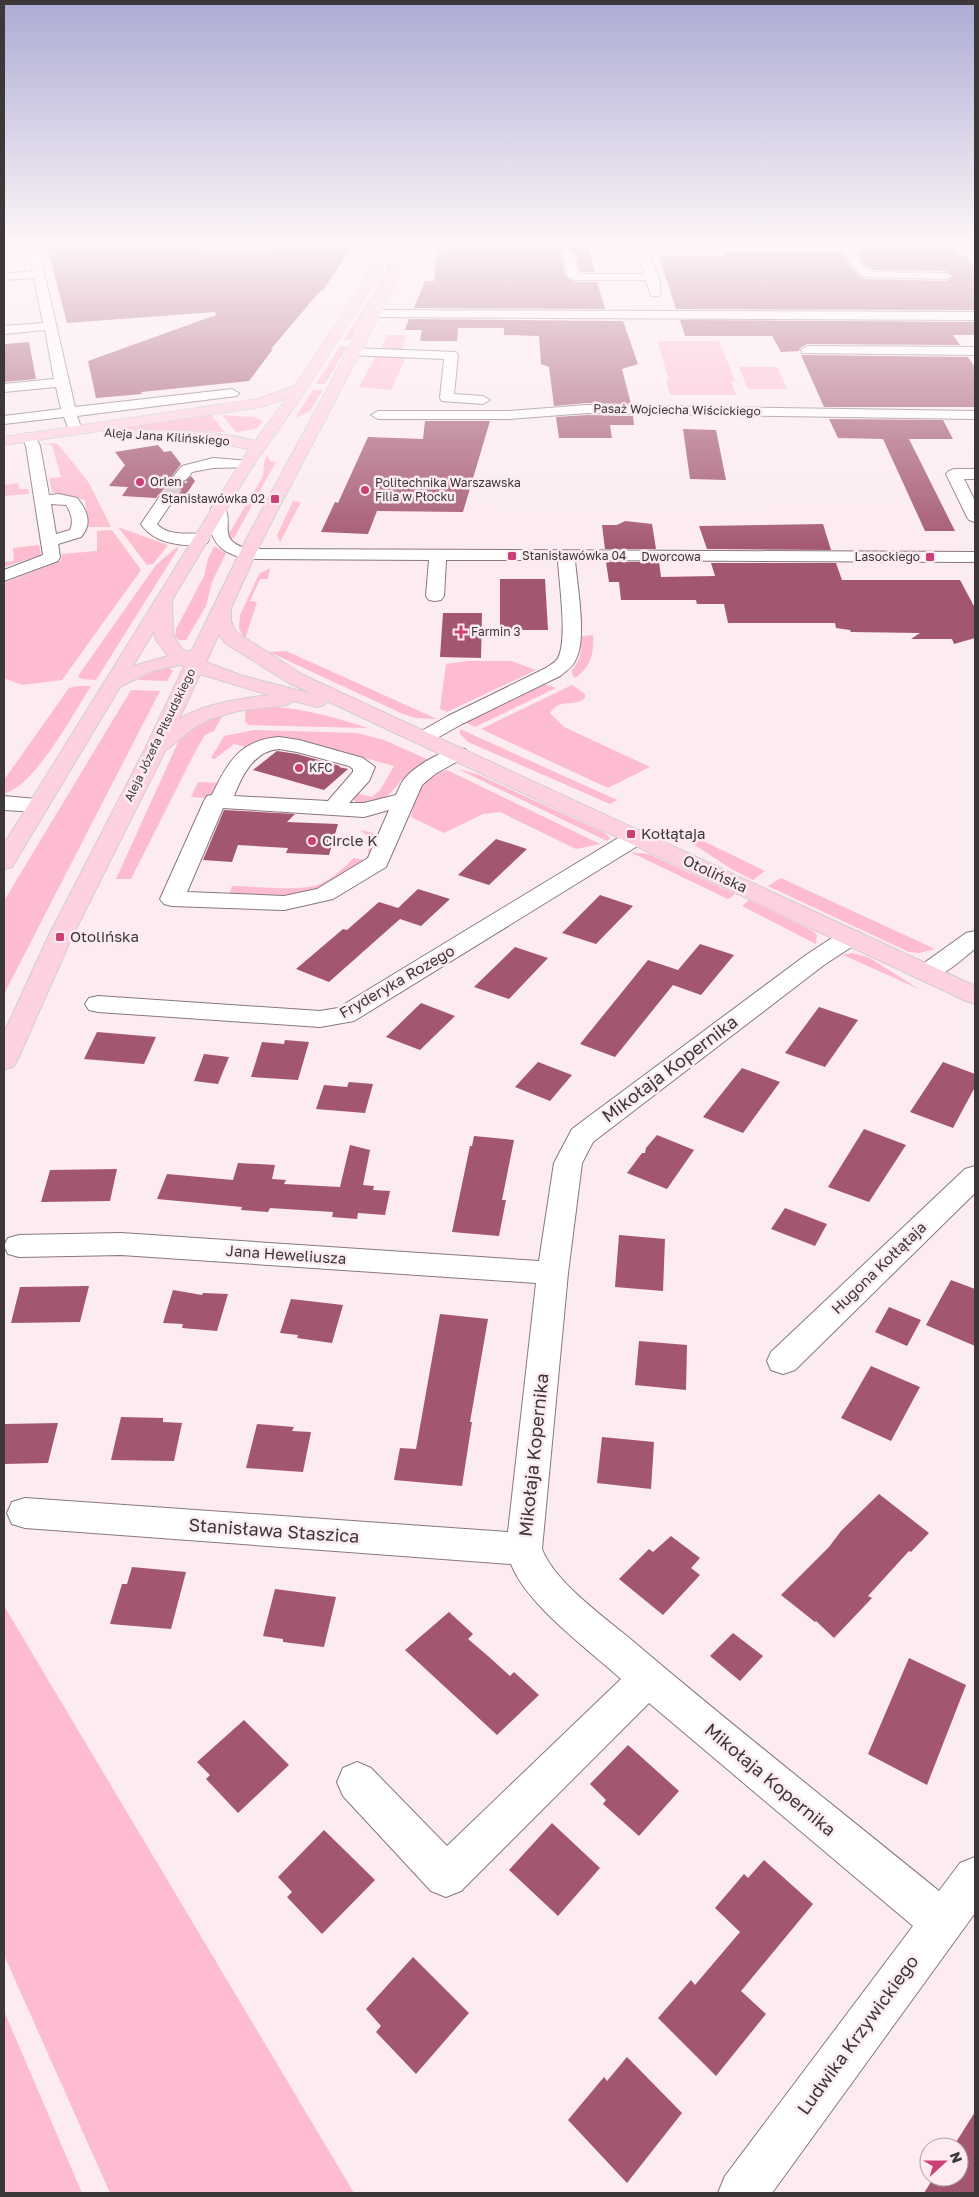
<svg xmlns="http://www.w3.org/2000/svg" width="979" height="2197" font-family="'Golos Text',sans-serif">
<style>
.green{fill:#fdbccf}
.building{fill:#a35670}
.lines{fill:none;stroke-linecap:round;stroke-linejoin:round}
.minor-tunnel{stroke:#d6c7cb;stroke-width:16;stroke-dasharray:16 8;stroke-linecap:butt}
.minor-casing{stroke:#88787c;stroke-width:2}
.major-casing{stroke:#d1cfcf;stroke-width:2}
.minor{fill:#fff;fill-rule:evenodd}
.major{fill:#fed1de;fill-rule:evenodd}
.poi-dot{fill:#ca4077;stroke:#fcebef;stroke-width:2}
.labels{text-anchor:middle;stroke-width:5;stroke-linejoin:round;paint-order:stroke}
.far-street-label{font-size:12px;fill:#3e3739;stroke:#fcebef}
.far-poi-label{font-size:12px;fill:#3e3739;stroke:#fcebef;text-anchor:start}
.poi-label{font-size:15px;fill:#3e3739;stroke:#fcebef;text-anchor:start}
.street-label{font-size:15px;fill:#3e3739;stroke:#fcebef}
.near-street-label{font-size:18px;fill:#3e3739;stroke:#fcebef}
</style>
<rect width="100%" height="100%" fill="#fcebef"/>
<g class="green">
<polygon points="197,246 349,246 349,247 195,250"/>
<polygon points="385,246 393,246 394,263 351,339 344,340 387,270"/>
<polygon points="387,335 407,335 402,350 380,349"/>
<polygon points="657,341 719,341 735,381 731,381 736,395 670,395 666,381 669,380"/>
<polygon points="340,346 348,346 325,384 316,384"/>
<polygon points="376,356 406,357 391,390 359,387"/>
<polygon points="739,367 777,367 787,389 748,389"/>
<polygon points="313,390 323,390 310,411 295,418"/>
<polygon points="202,415 211,415 225,432 104,428"/>
<polygon points="222,415 254,417 263,421 256,429 236,432"/>
<polygon points="52,443 58,444 89,483 111,527 88,527 85,500 52,492 49,478 61,477 52,445 42,444"/>
<polygon points="267,455 270,461 276,462 234,538 229,537 230,532 263,476 264,463"/>
<polygon points="18,483 19,489 28,489 29,494 4,496 4,485"/>
<polygon points="293,501 301,502 280,542 277,535"/>
<polygon points="118,527 168,545 153,564 147,565"/>
<polygon points="112,530 141,570 62,680 22,685 4,678 4,583 61,561 62,554 97,551 97,531"/>
<polygon points="39,545 41,555 4,567 4,562 14,561 13,548"/>
<polygon points="214,546 226,553 212,582 206,606 186,640 179,640 175,636 176,629 204,576 208,559"/>
<polygon points="177,547 178,549 96,680 82,679 78,676 156,565"/>
<polygon points="270,568 268,579 260,579 250,601 257,602 245,639 239,629 240,615 259,574"/>
<path d="M593,635C594,654 591,667 575,678L572,674V670C581,659 582,652 580,638L583,636Z"/>
<polygon points="286,651 437,719 416,718 403,714 269,652"/>
<polygon points="468,661 511,661 536,670 447,712 440,709 446,664"/>
<polygon points="169,668 173,671 167,681 137,680 157,669"/>
<polygon points="544,684 556,688 475,727 465,722"/>
<path d="M572,685L585,694V698C573,708 561,697 550,713L564,727L650,767L608,788L481,729Z"/>
<path d="M77,686H91C75,711 33,789 4,793V780L69,688Z"/>
<polygon points="131,690 160,691 4,994 4,901"/>
<path d="M255,706C295,706 330,716 368,728L248,725L245,721L246,708Z"/>
<polygon points="222,713 222,717 214,731 205,735 195,752 131,879 116,879 180,738 197,724"/>
<polygon points="460,729 617,800 610,804 468,742 460,734"/>
<path d="M254,730L357,733L384,740L429,760C422,765 413,770 406,776C387,795 388,804 357,803L353,799L356,793L372,797L380,790L394,766L310,743L292,740L250,748L234,744L215,759L211,758L224,736Z"/>
<polygon points="458,769 477,774 605,833 610,838 607,841"/>
<path d="M447,770L600,844L576,849L500,812L483,814L444,833L411,817C416,794 423,777 447,770Z"/>
<polygon points="198,782 219,783 214,796 208,798 191,797"/>
<path d="M361,830L373,833L377,843L371,857L316,890L280,898L229,896L232,886C254,886 302,892 320,884C333,879 344,867 354,858L364,860L368,855L370,839Z"/>
<polygon points="697,838 765,871 753,880 733,870 690,842"/>
<polygon points="630,852 649,854 735,894 728,899"/>
<polygon points="781,878 935,949 919,953 909,952 768,886"/>
<polygon points="749,900 813,931 817,935 816,944 742,906"/>
<polygon points="852,953 868,957 919,989 843,955"/>
<polygon points="4,1606 354,2193 110,2193 4,1955"/>
<polygon points="4,2011 82,2193 4,2193"/>
</g>
<g class="building">
<polygon points="47,246 202,246 202,250 353,247 323,290 321,290 271,349 273,349 249,381 141,392 142,394 96,398 88,361 216,315 215,312 67,323"/>
<polygon points="453,246 588,248 595,272 580,272 576,254 567,249 560,254 566,277 574,282 597,282 605,309 414,308 425,281 434,281 437,249 454,248"/>
<polygon points="859,246 954,246 962,257 966,257 975,268 975,310 676,309 659,256 724,256 722,252 842,252 853,271 865,279 946,281 954,277 946,271 873,270 864,265 857,252 862,252"/>
<polygon points="409,319 623,321 638,364 622,369 631,404 587,403 554,406 549,367 541,364 539,336 504,335 504,328 458,328 457,341 420,341 422,330 405,330"/>
<polygon points="680,320 975,322 975,335 953,335 960,345 807,344 800,348 799,351 781,352 772,336 685,336"/>
<polygon points="29,342 36,379 4,382 4,344"/>
<polygon points="801,355 968,357 975,367 975,407 824,407"/>
<polygon points="587,415 633,416 634,425 610,425 612,438 559,438 556,417"/>
<polygon points="829,419 943,420 953,439 909,439 955,531 925,531 883,439 838,438"/>
<polygon points="425,421 490,421 463,512 377,511 368,534 321,532 335,502 338,503 368,437 423,439"/>
<polygon points="683,429 716,430 726,480 690,479"/>
<polygon points="158,445 164,452 171,451 181,464 172,476 175,481 184,482 191,476 195,481 183,499 176,499 173,494 167,492 159,494 156,498 122,496 128,487 109,486 125,465 115,452"/>
<polygon points="625,521 652,524 656,549 605,549 602,525 617,525"/>
<polygon points="823,524 831,550 707,549 699,526"/>
<polygon points="606,562 659,562 661,577 715,576 711,563 836,563 842,580 960,580 975,608 975,638 954,644 952,639 911,639 920,633 851,632 850,630 836,628 835,623 728,623 724,604 697,604 696,600 621,600 619,582 609,582"/>
<polygon points="500,579 545,579 548,630 500,630"/>
<polygon points="443,613 482,613 481,658 440,657"/>
<polygon points="277,751 297,754 340,766 339,767 348,769 324,790 253,770"/>
<polygon points="224,810 295,814 287,822 338,824 329,855 286,853 288,848 238,845 232,862 203,860"/>
<polygon points="496,839 527,849 489,885 458,875"/>
<polygon points="418,889 450,899 421,926 400,919 329,982 296,969 343,929 347,930 379,902 398,908"/>
<polygon points="600,895 633,906 596,944 562,933"/>
<polygon points="700,944 734,955 701,995 673,985 615,1057 580,1044 648,960 678,970"/>
<polygon points="515,947 548,958 509,999 474,987"/>
<polygon points="421,1003 455,1016 420,1050 386,1037"/>
<polygon points="819,1007 858,1020 825,1067 785,1053"/>
<polygon points="97,1032 156,1037 144,1064 84,1059"/>
<polygon points="285,1040 309,1042 298,1080 251,1077 262,1042 284,1044"/>
<polygon points="204,1054 229,1057 218,1084 194,1081"/>
<polygon points="538,1062 572,1075 550,1101 515,1087"/>
<polygon points="943,1062 975,1074 975,1087 953,1128 910,1112"/>
<polygon points="742,1068 780,1082 743,1133 703,1117"/>
<polygon points="349,1082 373,1084 365,1113 316,1109 324,1085 347,1087"/>
<polygon points="864,1129 906,1145 869,1202 828,1187"/>
<polygon points="657,1135 694,1150 667,1189 627,1173 642,1153 645,1153 646,1148"/>
<polygon points="474,1136 514,1140 502,1200 506,1200 499,1236 452,1232 470,1146 472,1146"/>
<polygon points="350,1145 370,1150 363,1185 374,1186 373,1190 390,1191 385,1215 358,1213 357,1219 332,1217 333,1212 270,1208 268,1212 241,1210 242,1207 157,1199 167,1174 233,1180 238,1163 275,1165 272,1179 286,1180 284,1184 340,1187"/>
<polygon points="117,1169 110,1201 41,1202 50,1170"/>
<polygon points="785,1208 827,1224 815,1246 771,1229"/>
<polygon points="619,1235 665,1239 663,1291 615,1287"/>
<polygon points="951,1280 975,1289 975,1346 926,1325"/>
<polygon points="89,1286 80,1322 11,1323 20,1287"/>
<polygon points="173,1290 202,1295 203,1293 228,1294 217,1331 182,1328 183,1324 163,1323"/>
<polygon points="291,1299 343,1305 332,1343 297,1338 298,1335 280,1333"/>
<polygon points="889,1307 921,1320 907,1346 875,1332"/>
<polygon points="440,1314 488,1319 470,1422 472,1422 462,1486 394,1480 400,1448 416,1449"/>
<polygon points="639,1341 687,1345 686,1390 635,1385"/>
<polygon points="871,1366 920,1387 891,1441 841,1418"/>
<polygon points="121,1417 163,1418 163,1422 182,1423 174,1461 111,1460"/>
<polygon points="58,1423 48,1463 4,1464 4,1424"/>
<polygon points="257,1424 294,1427 292,1431 311,1432 303,1472 246,1468"/>
<polygon points="602,1437 654,1442 651,1489 597,1483"/>
<polygon points="879,1494 929,1533 911,1552 909,1551 868,1596 872,1598 834,1638 816,1621 815,1622 781,1595 829,1547 841,1531"/>
<polygon points="671,1536 700,1558 691,1568 700,1575 663,1615 619,1579 649,1549 653,1552"/>
<polygon points="132,1567 186,1572 171,1629 110,1624 122,1584 127,1584"/>
<polygon points="275,1589 336,1597 324,1647 283,1642 283,1639 263,1636"/>
<polygon points="449,1612 473,1634 468,1639 488,1656 510,1676 514,1672 539,1695 497,1735 405,1650"/>
<polygon points="733,1633 763,1656 740,1681 710,1656"/>
<polygon points="909,1658 966,1685 927,1785 868,1754"/>
<polygon points="244,1720 289,1765 238,1813 206,1779 210,1775 197,1762"/>
<polygon points="628,1745 679,1791 639,1836 603,1804 606,1800 590,1784"/>
<polygon points="552,1823 600,1868 558,1916 509,1870"/>
<polygon points="324,1830 375,1880 322,1934 287,1897 292,1892 278,1877"/>
<polygon points="764,1860 813,1904 741,1991 766,2014 716,2076 658,2018 691,1980 695,1985 740,1932 715,1908 744,1874 748,1878"/>
<polygon points="413,1957 469,2013 416,2074 376,2032 381,2026 366,2009"/>
<polygon points="627,2057 682,2113 627,2183 568,2120 604,2077 607,2081"/>
<polygon points="975,2112 975,2193 924,2193 934,2177 959,2177 959,2147 953,2147"/>
</g>
<g class="lines">
<polyline class="minor-tunnel" points="166,499 181,477"/>
<g class="minor-casing">
<g id="minor">
<polygon points="28,246 38,246 75,407 232,389 239,393 237,396 77,416 82,430 80,433 70,433 64,417 4,424 4,416 61,409 56,387 4,392 4,384 54,379 45,330 4,334 4,326 43,323 34,278 4,280 4,274 33,271"/>
<polygon points="635,246 645,246 659,277 661,293 659,296 651,296 646,280 574,280 568,277 562,254 568,251 574,254 579,274 645,274"/>
<polygon points="843,247 851,247 863,266 872,272 946,273 952,276 946,279 865,277 855,270 842,249"/>
<polygon points="375,310 975,312 975,320 371,317 369,314"/>
<polygon points="807,346 975,347 975,355 802,353 801,350"/>
<polygon points="354,348 456,352 458,355 454,394 483,396 490,400 483,404 442,401 440,398 444,359 349,355 348,352"/>
<polygon points="587,405 975,411 975,419 587,413 509,419 378,419 371,415 378,411 509,411"/>
<path d="M29,433L34,434L40,446L49,495L59,494L77,498C87,510 93,524 81,537L58,544L60,557L58,561L4,581V570L43,555L26,446L22,437L24,434ZM51,504L66,505C71,512 74,522 70,530L56,534Z"/>
<path d="M213,458L251,461L254,464L251,467L213,468L192,472C187,479 185,483 176,480L173,477L182,466Z"/>
<polygon points="954,469 975,469 975,479 964,479 975,501 975,522 969,520 967,517 946,474 949,471"/>
<path d="M166,494L172,496L174,499L157,524C169,538 190,531 207,535L209,539L207,543C185,548 154,544 141,524L160,496Z"/>
<path d="M218,505L224,507C235,523 215,540 248,549L975,552V562L575,560C577,585 587,638 576,659C573,667 566,671 560,676L462,724L430,742L423,744L416,742L413,738L416,734L448,716L546,668C550,665 556,662 558,658C568,639 559,583 558,560H446L444,596L441,600L435,601L429,600L426,596L429,560L247,559C226,554 211,546 210,522C210,517 209,511 212,507Z"/>
<path d="M279,737L299,740L363,758L375,767L369,781L349,803H364L396,795C399,789 401,782 406,777C417,765 449,745 465,749L468,753L465,757L435,774L422,785L386,867L333,899L284,910L172,906L164,904L160,899L204,801L207,796L212,795C227,763 240,740 279,737ZM279,749L297,752L349,766L353,769V772L328,801L234,796C242,775 254,751 279,749ZM223,808L364,817L389,810L368,858L317,889L284,896L187,892Z"/>
<polygon points="4,796 46,800 49,805 46,810 38,812 4,810"/>
<polygon points="636,830 644,832 647,837 644,842 354,1021 320,1027 98,1012 89,1010 85,1004 89,998 98,996 320,1011 338,1008 628,832"/>
<path d="M850,930L859,932L862,937L859,942L824,965L593,1142L582,1163L568,1273L542,1549C555,1583 606,1618 634,1642C734,1727 837,1808 939,1891L960,1863L975,1857V1913L772,2193H718L725,2176L913,1926L649,1703L461,1891L446,1897L431,1891L343,1796L337,1782L343,1768L357,1762L371,1768L447,1846L621,1679C588,1649 526,1604 511,1564L25,1528L12,1524L7,1513L12,1502L25,1498L508,1532L536,1283L121,1255L19,1257L8,1254L4,1246L8,1238L19,1235L121,1233L539,1261L554,1163L572,1129L806,955L841,932Z"/>
<path d="M975,931V949C959,961 938,984 917,978L913,973L917,968L966,933Z"/>
<polygon points="975,1166 975,1193 795,1370 783,1374 771,1370 767,1361 771,1352 965,1169"/>
</g>
</g>
<g class="major-casing">
<path id="major" d="M370,246H380L382,267L376,280L298,402L253,465L172,600L173,635L181,648L187,652L192,650L247,538L397,259L401,246H411L409,259L263,538L231,608V621L236,632L303,675L975,986V1004L966,1001L327,701L324,705L317,707L294,701L286,705L238,711L210,719L195,727L165,751L72,937L17,1061L13,1067L4,1069V1033L48,937L145,749L184,667L181,665L151,671L120,687L12,867L4,869V844L249,449L211,442L131,438L126,437L124,434L126,431L131,430C173,431 215,430 255,441L287,398L261,407L4,445V437L258,399L295,386L364,280L370,267ZM154,631L156,640L168,656L133,666ZM219,634L225,643L289,683L312,694L240,675L206,662ZM200,674L269,695C239,699 205,703 179,719Z"/>
</g>
<use href="#minor" class="minor"/>
<use href="#major" class="major"/>
</g>
<linearGradient id="sky" x2="0" y2="1"><stop stop-color="#acabd4"/><stop offset="0.44" stop-color="#fef6f8"/><stop offset="1" stop-color="#fef6f8" stop-opacity="0"/></linearGradient>
<rect width="979" height="554" fill="url(#sky)"/>
<g class="poi-dot">
<circle cx="140" cy="482" r="5"/>
<circle cx="365" cy="490" r="5"/>
<rect x="270" y="494" width="10" height="10" rx="2.5"/>
<rect x="507" y="551" width="10" height="10" rx="2.5"/>
<rect x="925" y="552" width="10" height="10" rx="2.5"/>
<path d="M458.5 624.5h5v5h5v5h-5v5h-5v-5h-5v-5h5z"/>
<circle cx="299" cy="768" r="5"/>
<rect x="626" y="829" width="10" height="10" rx="2.5"/>
<circle cx="312" cy="841" r="5"/>
<rect x="55" y="932" width="10" height="10" rx="2.5"/>
</g>
<g class="labels">
<g class="far-street-label">
<text transform="translate(677 410) rotate(1)" y="4">Pasaż Wojciecha Wiścickiego</text>
<text transform="translate(167 437) rotate(4)" y="4">Aleja Jana Kilińskiego</text>
<text x="671" y="561">Dworcowa</text>
<text transform="translate(160 735) rotate(-64)" y="4">Aleja Józefa Piłsudskiego</text>
</g>
<g class="far-poi-label">
<text x="150" y="486">Orlen</text>
<text x="375" y="487">Politechnika Warszawska<tspan x="375" dy="14">Filia w Płocku</tspan></text>
<text x="265" y="503" text-anchor="end">Stanisławówka 02</text>
<text x="522" y="560">Stanisławówka 04</text>
<text x="920" y="561" text-anchor="end">Lasockiego</text>
<text x="471" y="636">Farmin 3</text>
<text x="309" y="772">KFC</text>
</g>
<g class="poi-label">
<text x="641" y="839">Kołłątaja</text>
<text x="322" y="846">Circle K</text>
<text x="70" y="942">Otolińska</text>
</g>
<g class="street-label">
<text transform="translate(715 874) rotate(25)" y="5">Otolińska</text>
<text transform="translate(397 982) rotate(-30)" y="5">Fryderyka Rozego</text>
<text transform="translate(286 1255) rotate(4)" y="5">Jana Heweliusza</text>
<text transform="translate(879 1268) rotate(-44)" y="5">Hugona Kołłątaja</text>
</g>
<g class="near-street-label">
<text transform="translate(670 1069) rotate(-37)" y="6">Mikołaja Kopernika</text>
<text transform="translate(534 1455) rotate(-84)" y="6">Mikołaja Kopernika</text>
<text transform="translate(274 1531) rotate(4)" y="6">Stanisława Staszica</text>
<text transform="translate(770 1780) rotate(40)" y="6">Mikołaja Kopernika</text>
<text transform="translate(858 2035) rotate(-54)" y="6">Ludwika Krzywickiego</text>
</g>
</g>
<rect width="979" height="2197" fill="none" stroke="#3e3739" stroke-width="10"/>
<g transform="translate(944 2162) rotate(69)"><circle r="24" fill="#fcebef" stroke="#b0a3a6"/>
<path d="M0-4L9 19L0 12L-9 19Z" fill="#ca4077"/>
<text y="-8" font-size="14" font-weight="bold" text-anchor="middle" fill="#3e3739">N</text>
</g>
</svg>
